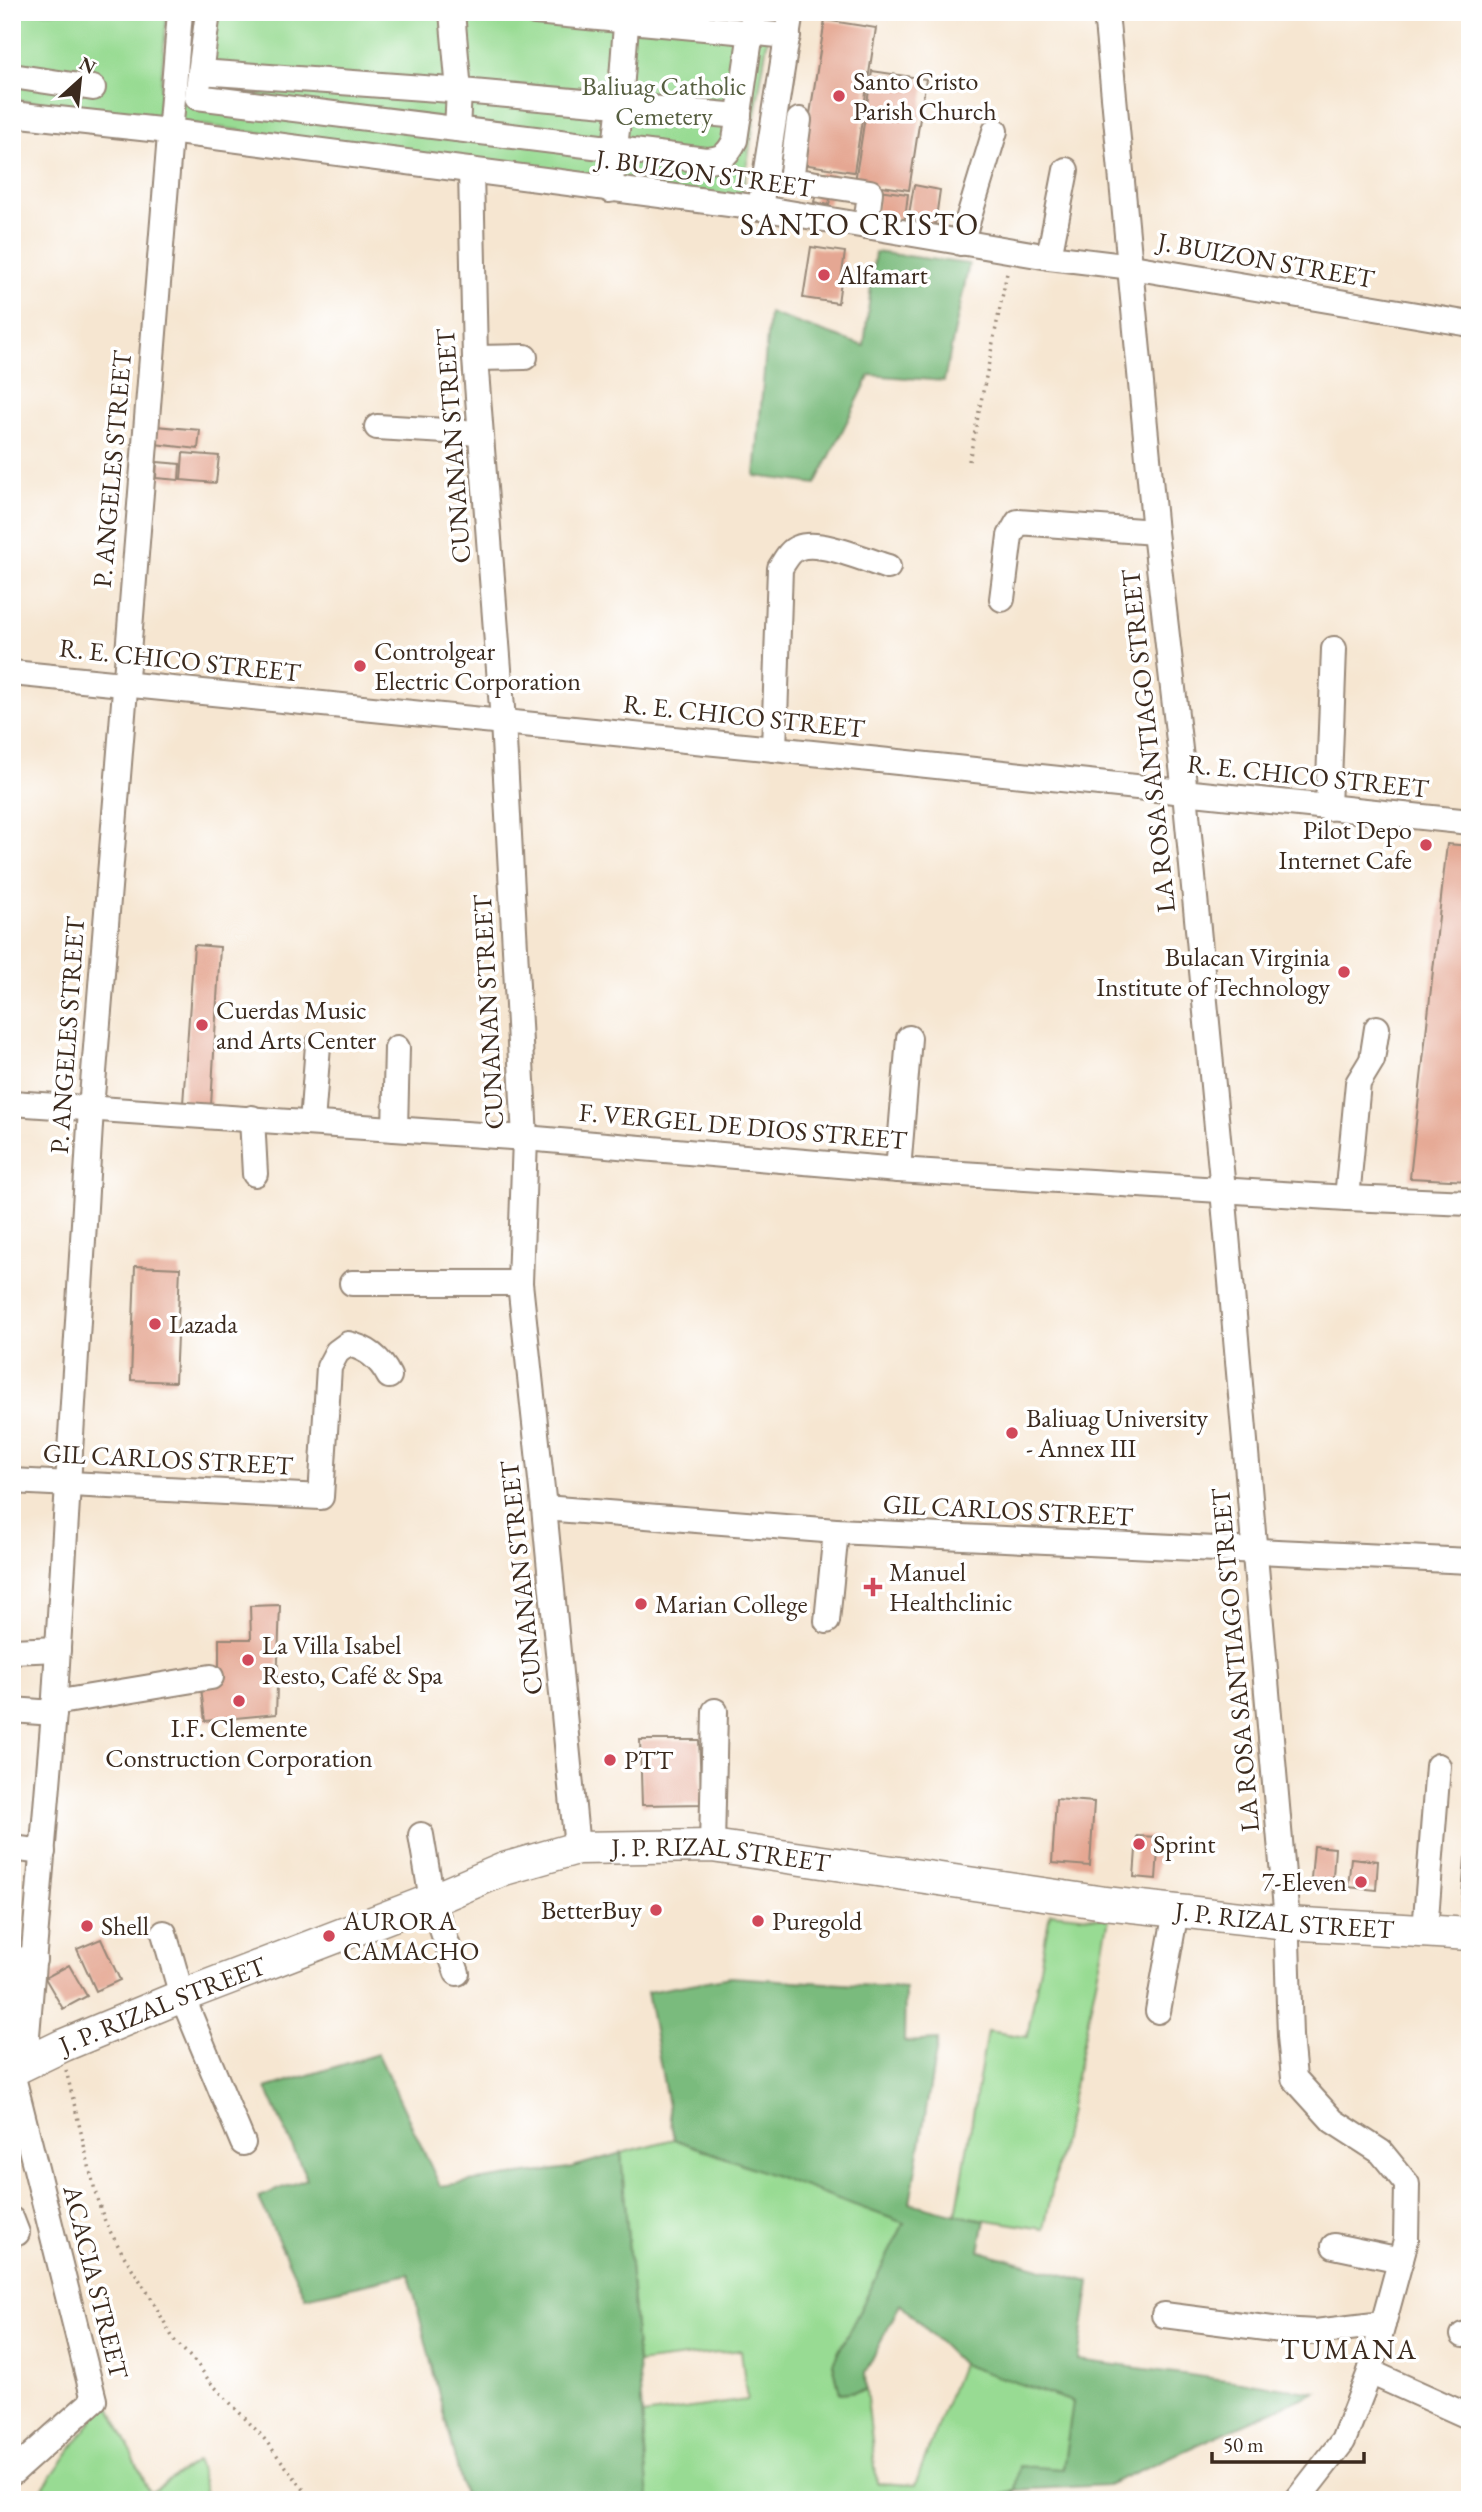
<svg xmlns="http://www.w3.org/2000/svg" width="1482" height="2512" font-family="'EB Garamond',serif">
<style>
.green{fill:#98db93;stroke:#6a8258;stroke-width:2}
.forest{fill:#7abb7d;stroke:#5a724e;stroke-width:2}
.building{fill:#e5a793}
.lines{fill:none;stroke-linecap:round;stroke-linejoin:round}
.minor-casing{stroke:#988878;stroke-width:28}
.major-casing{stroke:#988878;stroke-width:35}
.path{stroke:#988878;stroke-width:3.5;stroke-dasharray:2 5;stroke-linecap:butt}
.minor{stroke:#fff;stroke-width:24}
.major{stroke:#fff;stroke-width:32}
.poi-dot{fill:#d1495b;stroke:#fff;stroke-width:2.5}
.labels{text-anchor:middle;stroke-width:7;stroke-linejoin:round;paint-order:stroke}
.poi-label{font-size:26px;fill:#3b2a1e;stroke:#fff;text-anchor:start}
.park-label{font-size:26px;fill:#575f41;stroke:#fff}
.street-label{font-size:26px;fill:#3b2a1e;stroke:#fff}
.neighbourhood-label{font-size:28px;letter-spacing:2px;fill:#3b2a1e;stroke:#fff}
.quarter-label{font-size:30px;letter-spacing:2px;fill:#3b2a1e;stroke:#fff}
</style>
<rect width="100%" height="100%" fill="#fff"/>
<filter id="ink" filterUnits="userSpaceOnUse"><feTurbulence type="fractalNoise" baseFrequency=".0143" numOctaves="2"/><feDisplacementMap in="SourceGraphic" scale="14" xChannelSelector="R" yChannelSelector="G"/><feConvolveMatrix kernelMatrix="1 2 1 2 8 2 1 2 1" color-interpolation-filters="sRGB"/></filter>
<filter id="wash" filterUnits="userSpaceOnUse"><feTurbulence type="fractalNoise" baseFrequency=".00686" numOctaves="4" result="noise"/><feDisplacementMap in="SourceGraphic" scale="28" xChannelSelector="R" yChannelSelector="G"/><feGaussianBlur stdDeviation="1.57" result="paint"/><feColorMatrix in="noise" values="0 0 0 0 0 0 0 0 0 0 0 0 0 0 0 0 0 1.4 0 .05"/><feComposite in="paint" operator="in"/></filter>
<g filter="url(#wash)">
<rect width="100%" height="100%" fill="#f6e6d1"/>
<g class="green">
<polygon points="12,12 167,12 158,122 12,99"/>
<polygon points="188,12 772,12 741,201 179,122"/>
<polygon points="1050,1913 1109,1919 1044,2229 956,2215 987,2031 1027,2037"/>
<polygon points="674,2139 905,2223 833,2363 840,2393 866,2390 877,2483 915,2485 961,2364 1074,2402 1063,2469 990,2500 649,2500 642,2415 747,2400 741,2350 638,2363 621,2153"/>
<polygon points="107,2400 150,2493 197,2461 208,2500 34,2500"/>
</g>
<g class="forest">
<polygon points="875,252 969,264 944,381 870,375 816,484 755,476 769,313 864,346"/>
<polygon points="730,1977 905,1988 904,2042 938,2040 910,2203 956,2215 985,2220 979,2251 1090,2282 1078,2360 1316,2392 1107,2485 1015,2490 1013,2500 990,2500 1015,2490 1019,2466 1063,2469 1073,2402 961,2364 900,2304 865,2373 866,2390 840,2393 833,2363 904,2223 674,2139 647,1992"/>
<polygon points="378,2054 440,2186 569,2168 621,2153 649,2500 465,2500 409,2274 305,2297 258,2197 307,2179 266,2088"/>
</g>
<g id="blocks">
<g class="building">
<polygon points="825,20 876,28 854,172 802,164"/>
<polygon points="872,71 926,79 909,190 855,182"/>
<polygon points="820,172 834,174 829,205 814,202"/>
<polygon points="914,185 940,190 935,225 908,220"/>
<polygon points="878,190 908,194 905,219 876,216"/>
<polygon points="811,247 845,252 838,303 803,298"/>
<polygon points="156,426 200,430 198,449 155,444"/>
<polygon points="183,453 219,456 216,483 181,480"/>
<polygon points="157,462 180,464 179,480 156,478"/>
<polygon points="1447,844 1470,846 1470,1181 1410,1178"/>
<polygon points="194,945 220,947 211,1106 183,1104"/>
<polygon points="135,1266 180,1268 175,1382 131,1380"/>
<polygon points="280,1605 276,1714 205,1721 201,1688 219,1685 219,1639 251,1639 250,1606"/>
<polygon points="640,1740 699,1740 702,1804 642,1805"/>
<polygon points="1056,1799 1094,1802 1090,1866 1052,1863"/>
<polygon points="1137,1836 1159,1837 1156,1879 1134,1877"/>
<polygon points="1314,1846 1335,1848 1332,1891 1310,1889"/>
<polygon points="1351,1858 1378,1861 1376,1890 1348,1887"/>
<polygon points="1465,1858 1470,1859 1470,1909 1461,1909"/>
<polygon points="101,1939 120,1980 96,1991 77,1949"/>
<polygon points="69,1965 87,1996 63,2009 45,1978"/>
</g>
</g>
</g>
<g filter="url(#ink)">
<use href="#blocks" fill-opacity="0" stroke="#988878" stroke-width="2"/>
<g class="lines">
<g class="minor-casing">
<g id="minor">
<path d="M208,12L197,97L706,160C722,159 728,155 735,140L754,12"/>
<polyline points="452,12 459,91 457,129"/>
<polyline points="535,12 788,36"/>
<polyline points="1106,12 1155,532 1185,793 1223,1190 1286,1909 1290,2036 1294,2078 1333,2121 1381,2152 1407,2184 1406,2240 1370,2372 1343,2441 1297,2500"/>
<polyline points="200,72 451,90 739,116"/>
<polyline points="12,76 93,88"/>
<polyline points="12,114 169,131 760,208 1049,257 1132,267 1470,324"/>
<polyline points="799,120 791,180 870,192 866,226"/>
<polyline points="471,170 475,358 503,721 525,1138 520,1283 544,1508 577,1848"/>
<polyline points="610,190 620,104 627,12"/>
<polyline points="760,208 791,12"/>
<polyline points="961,243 995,131"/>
<polyline points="1049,257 1066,170"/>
<polyline points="475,358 525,357"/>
<polyline points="377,427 480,433"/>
<polyline points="1002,599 1010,536 1018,522 1155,532"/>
<polyline points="12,673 774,749 1470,822"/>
<path d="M774,749L780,568C785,561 789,551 798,548C819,539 865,560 888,567"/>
<polyline points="1328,808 1334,649"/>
<polyline points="12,1103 525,1138 898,1170 1347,1198 1470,1203"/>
<polyline points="252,1118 255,1174"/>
<polyline points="312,1123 318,1045"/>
<polyline points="395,1129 397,1048"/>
<polyline points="898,1170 909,1038"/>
<polyline points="1347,1198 1358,1083 1372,1060 1377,1028"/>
<polyline points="352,1283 520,1283"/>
<path d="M12,1481L321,1497L329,1367L337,1352L348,1344C367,1348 380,1358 389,1376"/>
<polyline points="544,1508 836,1531 1470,1561"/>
<polyline points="827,1621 836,1531"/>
<polyline points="12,1651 58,1649"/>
<polyline points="54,1703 211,1677"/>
<polyline points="12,1710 54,1713"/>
<polyline points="421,1835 432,1900 457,1973"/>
<polyline points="712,1846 715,1711"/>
<polyline points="12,1848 43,1852"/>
<polyline points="1425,1931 1438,1766"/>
<polyline points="164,1933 182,1996 243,2143"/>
<polyline points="12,1959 34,1960"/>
<polyline points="1158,2011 1176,1911"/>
<polyline points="30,2062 27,2035 54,1713 91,1109 180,12"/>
<polyline points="12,2073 94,2400 12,2473"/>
<polyline points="12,2220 17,2233"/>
<polyline points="1334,2246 1401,2260"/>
<polyline points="1164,2315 1281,2330 1315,2332 1383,2324"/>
<polyline points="1463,2335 1470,2333"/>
<polyline points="1370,2372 1470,2417"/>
</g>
</g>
<g class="major-casing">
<g id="major">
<path id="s1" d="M12,2070L64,2045L182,1996L432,1900L504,1869L577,1848L712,1846L1105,1903L1287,1923L1470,1934"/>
</g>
</g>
<g class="path">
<polyline points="969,461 1007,273"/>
<polyline points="66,2070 97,2199 106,2224 124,2256 150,2296 174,2340 198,2365 210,2382 262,2436 312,2500"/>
</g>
<use href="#minor" class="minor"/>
<use href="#major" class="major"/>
</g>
</g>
<g class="poi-dot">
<circle cx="839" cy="96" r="7"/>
<circle cx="824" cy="275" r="7"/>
<circle cx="360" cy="666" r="7"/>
<circle cx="1426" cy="845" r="7"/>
<circle cx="1344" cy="972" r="7"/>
<circle cx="202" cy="1025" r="7"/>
<circle cx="155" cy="1324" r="7"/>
<circle cx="1012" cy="1433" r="7"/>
<path d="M869.5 1576.5h7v7h7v7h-7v7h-7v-7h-7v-7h7z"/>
<circle cx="641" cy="1604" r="7"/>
<circle cx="248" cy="1660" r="7"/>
<circle cx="239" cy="1701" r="7"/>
<circle cx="610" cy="1760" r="7"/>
<circle cx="1139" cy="1844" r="7"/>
<circle cx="1361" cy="1882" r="7"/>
<circle cx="656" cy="1910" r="7"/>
<circle cx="758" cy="1921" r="7"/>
<circle cx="87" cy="1926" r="7"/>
<circle cx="329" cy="1936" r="7"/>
</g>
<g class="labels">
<g class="poi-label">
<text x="853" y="90">Santo Cristo<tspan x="853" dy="30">Parish Church</tspan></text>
<text x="838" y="284">Alfamart</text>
<text x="374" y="660">Controlgear<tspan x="374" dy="30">Electric Corporation</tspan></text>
<text x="1412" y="839" text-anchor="end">Pilot Depo<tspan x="1412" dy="30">Internet Cafe</tspan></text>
<text x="1330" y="966" text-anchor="end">Bulacan Virginia<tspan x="1330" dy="30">Institute of Technology</tspan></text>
<text x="216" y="1019">Cuerdas Music<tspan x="216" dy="30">and Arts Center</tspan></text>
<text x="169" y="1333">Lazada</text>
<text x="1026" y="1427">Baliuag University<tspan x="1026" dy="30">- Annex III</tspan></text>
<text x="889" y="1581">Manuel<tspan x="889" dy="30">Healthclinic</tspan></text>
<text x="655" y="1613">Marian College</text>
<text x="262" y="1654">La Villa Isabel<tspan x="262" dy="30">Resto, Café &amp; Spa</tspan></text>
<text x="239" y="1737" text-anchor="middle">I.F. Clemente<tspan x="239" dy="30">Construction Corporation</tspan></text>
<text x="624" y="1769">PTT</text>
<text x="1153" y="1853">Sprint</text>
<text x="1347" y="1891" text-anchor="end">7-Eleven</text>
<text x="642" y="1919" text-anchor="end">BetterBuy</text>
<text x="343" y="1930">AURORA<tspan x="343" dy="30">CAMACHO</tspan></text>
<text x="772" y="1930">Puregold</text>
<text x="101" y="1935">Shell</text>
</g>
<g class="park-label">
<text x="664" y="95">Baliuag Catholic<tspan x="664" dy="30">Cemetery</tspan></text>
</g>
<g class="street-label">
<text transform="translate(705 173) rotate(8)" y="9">J. BUIZON STREET</text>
<text transform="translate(1266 260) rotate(10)" y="9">J. BUIZON STREET</text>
<text transform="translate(453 446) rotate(-94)" y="9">CUNANAN STREET</text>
<text transform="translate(112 469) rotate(-85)" y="9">P. ANGELES STREET</text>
<text transform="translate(180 660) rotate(6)" y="9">R. E. CHICO STREET</text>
<text transform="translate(744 716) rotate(6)" y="9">R. E. CHICO STREET</text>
<text transform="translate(1148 741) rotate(-96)" y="9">LA ROSA SANTIAGO STREET</text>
<text transform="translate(1308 776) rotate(6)" y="9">R. E. CHICO STREET</text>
<text transform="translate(488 1012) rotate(-93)" y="9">CUNANAN STREET</text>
<text transform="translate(67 1035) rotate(-86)" y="9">P. ANGELES STREET</text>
<text transform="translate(743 1126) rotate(5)" y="9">F. VERGEL DE DIOS STREET</text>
<text transform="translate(168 1459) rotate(3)" y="9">GIL CARLOS STREET</text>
<text transform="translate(1008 1510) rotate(3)" y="9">GIL CARLOS STREET</text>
<text transform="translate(521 1578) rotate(-96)" y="9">CUNANAN STREET</text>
<text transform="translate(1235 1660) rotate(-95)" y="9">LA ROSA SANTIAGO STREET</text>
<text dy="9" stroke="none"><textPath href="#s1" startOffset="752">J. P. RIZAL STREET</textPath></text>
<text dy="9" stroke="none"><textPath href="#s1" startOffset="1320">J. P. RIZAL STREET</textPath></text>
<text dy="9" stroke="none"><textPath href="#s1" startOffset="164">J. P. RIZAL STREET</textPath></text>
<text transform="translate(96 2282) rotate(76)" y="9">ACACIA STREET</text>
</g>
<g class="neighbourhood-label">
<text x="1349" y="2359">TUMANA</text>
</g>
<g class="quarter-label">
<text x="860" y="235">SANTO CRISTO</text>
</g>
</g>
<rect width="1482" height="2512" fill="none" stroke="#fff" stroke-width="42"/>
<g transform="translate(80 80) rotate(27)" stroke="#ffffff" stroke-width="5" paint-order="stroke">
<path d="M0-5L12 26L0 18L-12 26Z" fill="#3b2a1e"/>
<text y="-10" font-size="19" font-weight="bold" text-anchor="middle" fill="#3b2a1e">N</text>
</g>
<path d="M1212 2452v10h152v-10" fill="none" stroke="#3b2a1e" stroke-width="3.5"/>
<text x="1223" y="2452" font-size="21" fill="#3b2a1e" stroke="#ffffff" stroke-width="5" paint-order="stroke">50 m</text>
</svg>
